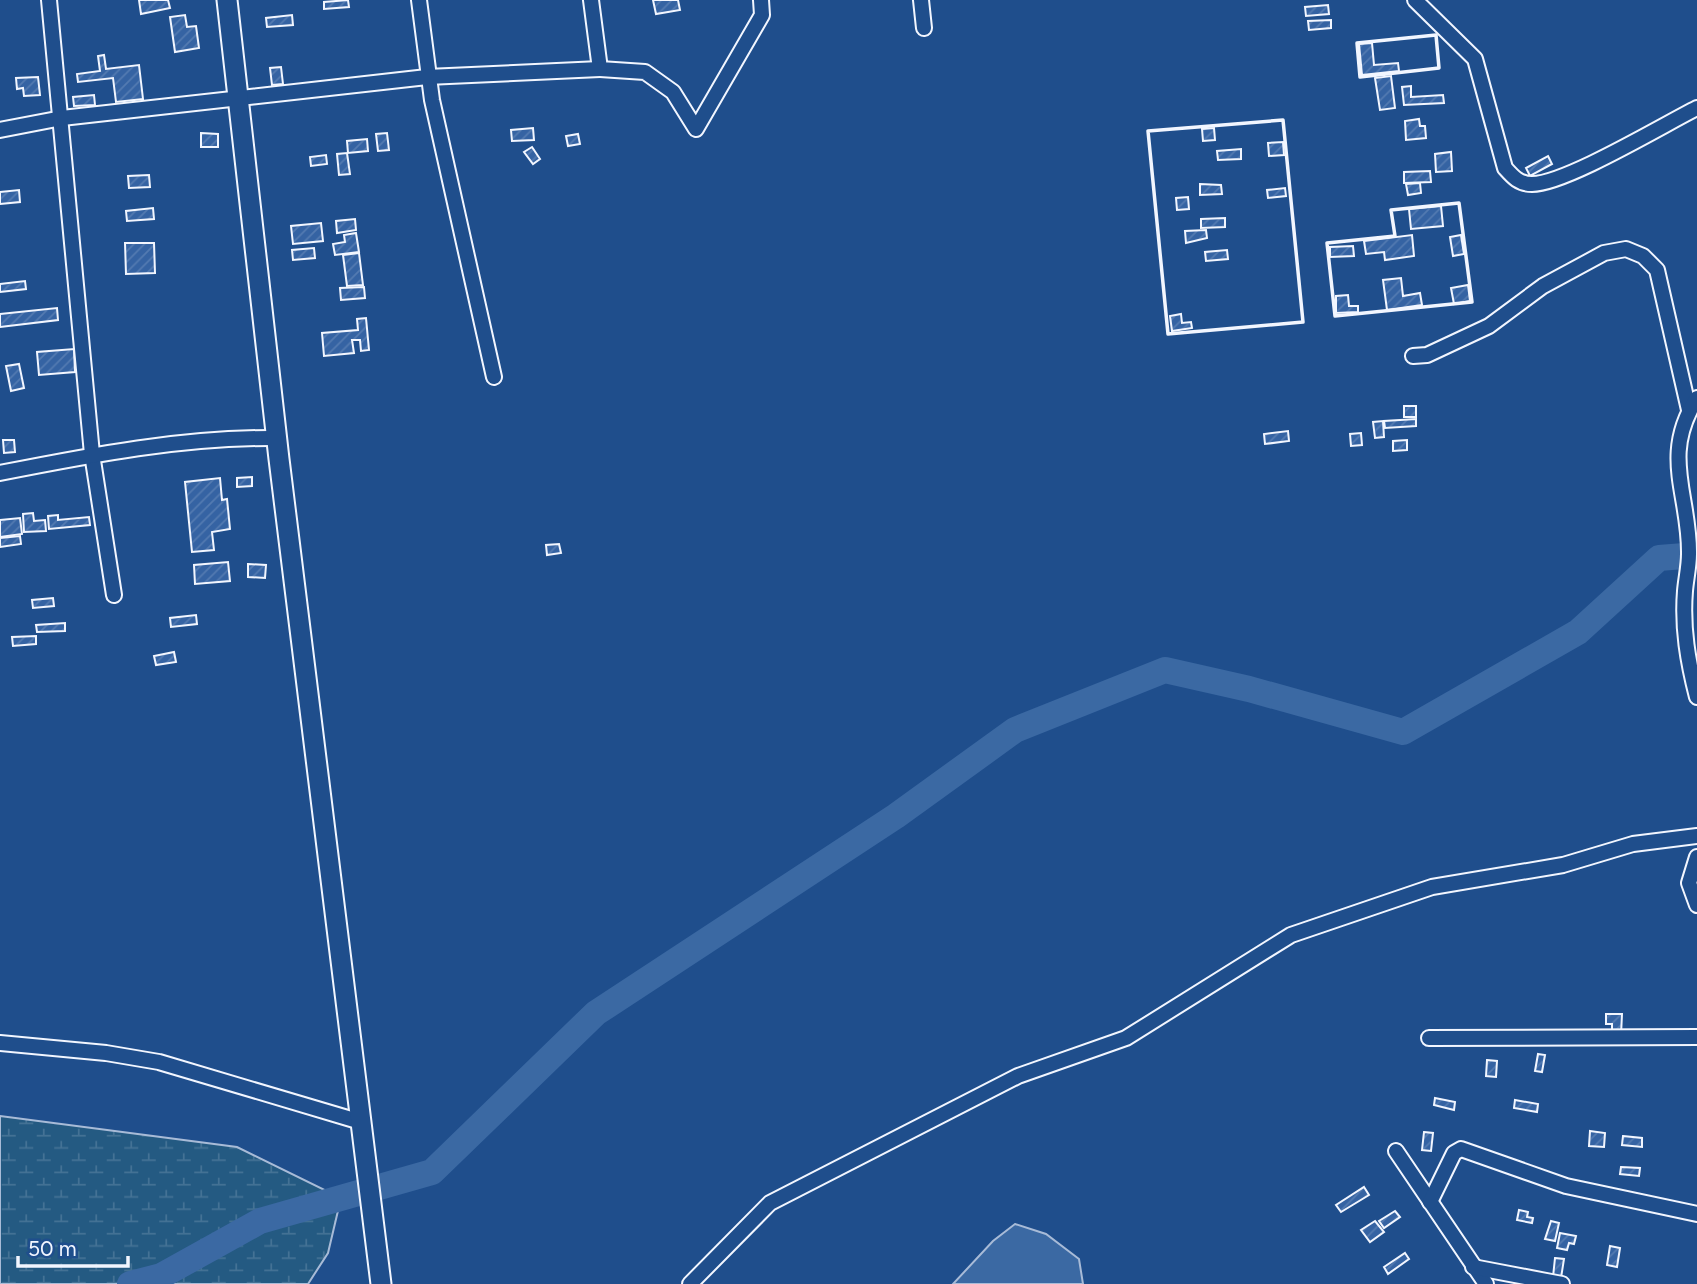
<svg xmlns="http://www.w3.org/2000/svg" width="1697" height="1284" font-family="Figtree,sans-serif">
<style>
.wetland{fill:url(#wetland-marsh);stroke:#a8bbd7;stroke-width:2}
.water{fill:#3b69a3;stroke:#a8bbd7;stroke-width:2}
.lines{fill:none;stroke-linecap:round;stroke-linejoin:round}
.river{stroke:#3b69a3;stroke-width:26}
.building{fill:url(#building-hatch);stroke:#f2f6ff;stroke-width:2}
.street-casing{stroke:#f2f6ff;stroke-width:18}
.secondary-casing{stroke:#f2f6ff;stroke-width:23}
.street{stroke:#1f4e8c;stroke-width:14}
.secondary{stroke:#1f4e8c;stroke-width:19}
.wall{stroke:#f2f6ff;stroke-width:3.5}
</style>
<defs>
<pattern id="wetland-marsh" width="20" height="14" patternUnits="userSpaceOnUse" patternTransform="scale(1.75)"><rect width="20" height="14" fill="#245a82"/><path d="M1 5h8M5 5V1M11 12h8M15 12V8" fill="none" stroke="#447295"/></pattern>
<pattern id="building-hatch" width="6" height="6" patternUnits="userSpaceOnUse" patternTransform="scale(1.75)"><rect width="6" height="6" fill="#3563a3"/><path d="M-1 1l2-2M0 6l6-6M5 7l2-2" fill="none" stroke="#537ab1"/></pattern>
</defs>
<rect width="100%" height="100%" fill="#1f4e8c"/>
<polygon class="wetland" points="0,1116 237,1147 341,1198 328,1253 308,1284 0,1284"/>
<polygon class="water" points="1015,1224 1046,1234 1079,1259 1083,1284 953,1284 993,1241"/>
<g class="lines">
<polyline class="river" points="130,1284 161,1276 260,1221 432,1172 596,1013 896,816 1015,730 1165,670 1249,689 1403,732 1578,632 1659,558 1697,555"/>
</g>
<g class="building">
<polygon points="139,0 168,0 170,8 141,14"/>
<polygon points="348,0 349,7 324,9 324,2"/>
<polygon points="653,0 678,0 680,10 656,14"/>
<polygon points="1328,5 1329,14 1306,16 1305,7"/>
<polygon points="185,15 187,27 196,26 199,48 175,52 170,17"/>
<polygon points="292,15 293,25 267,27 266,18"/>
<polygon points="1331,20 1331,28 1309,30 1308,21"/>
<polygon points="1372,43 1374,65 1398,63 1399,71 1362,75 1359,44"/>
<polygon points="104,55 106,69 139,65 143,99 116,102 113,78 78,82 77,74 100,71 98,56"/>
<polygon points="281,67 283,84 272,85 270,68"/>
<polygon points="1391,76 1395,108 1380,110 1375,78"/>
<polygon points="38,77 40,95 24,96 23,88 17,89 16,78"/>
<polygon points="1411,86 1411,97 1443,95 1444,103 1404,105 1402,87"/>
<polygon points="94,95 95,105 74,106 73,97"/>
<polygon points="1419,119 1420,126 1425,126 1426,138 1406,140 1405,121"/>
<polygon points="533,128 534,140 512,141 511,130"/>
<polygon points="1214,128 1215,140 1203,141 1202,129"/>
<polygon points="201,133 218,134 218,147 201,147"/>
<polygon points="387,133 389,150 378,151 376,134"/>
<polygon points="578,134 580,144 568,146 566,136"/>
<polygon points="367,139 368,151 348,153 347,141"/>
<polygon points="1283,142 1284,155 1269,156 1268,143"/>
<polygon points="532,147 540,159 533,164 524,152"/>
<polygon points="1241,149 1241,159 1218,160 1217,151"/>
<polygon points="1451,152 1452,171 1436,172 1435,154"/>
<polygon points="347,153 350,174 339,175 337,154"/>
<polygon points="326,155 327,164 311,166 310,157"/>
<polygon points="1548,156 1552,164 1530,176 1526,168"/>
<polygon points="1430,171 1431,182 1404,183 1404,172"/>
<polygon points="149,175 150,187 129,188 128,176"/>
<polygon points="1420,183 1421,193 1408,195 1406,184"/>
<polygon points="1200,184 1221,185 1222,194 1200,195"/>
<polygon points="1285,188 1286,196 1268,198 1267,190"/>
<polygon points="19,190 20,202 0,204 0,192"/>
<polygon points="1188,197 1189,209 1177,210 1176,198"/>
<polygon points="1441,206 1443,226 1411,229 1409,209"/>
<polygon points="153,208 154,219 127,221 126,211"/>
<polygon points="1225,218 1225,227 1201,228 1201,219"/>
<polygon points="355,219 356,230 337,233 336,221"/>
<polygon points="321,223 323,241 293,244 291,226"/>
<polygon points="1206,230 1207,238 1186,243 1185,231"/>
<polygon points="356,233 359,252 335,255 333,244 345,242 344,235"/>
<polygon points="1412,235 1414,256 1385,260 1384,252 1366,254 1364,241"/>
<polygon points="1461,235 1464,254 1453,256 1450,237"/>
<polygon points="125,243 154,243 155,273 126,274"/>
<polygon points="1353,246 1354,256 1330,257 1330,247"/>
<polygon points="314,248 315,258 293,260 292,250"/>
<polygon points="1227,250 1228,259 1206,261 1205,252"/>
<polygon points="359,253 363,285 347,286 343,255"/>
<polygon points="1401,278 1403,296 1420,293 1422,305 1387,310 1383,280"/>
<polygon points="25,281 26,289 0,292 0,284"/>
<polygon points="1468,285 1470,301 1454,304 1451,288"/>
<polygon points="364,287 365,298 341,300 340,288"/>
<polygon points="1348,295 1349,306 1358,306 1358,312 1336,313 1336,296"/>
<polygon points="57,308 58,320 0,327 0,314"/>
<polygon points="1181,314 1182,323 1191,322 1192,328 1172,331 1170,316"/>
<polygon points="366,318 369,350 361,351 360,340 352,340 354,353 324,356 322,333 358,330 357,319"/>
<polygon points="74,349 75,372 39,375 37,352"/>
<polygon points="19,364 24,388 11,391 6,366"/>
<rect x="1404" y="406" width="12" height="11"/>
<polygon points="1416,419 1416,426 1385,428 1384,421"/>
<polygon points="1383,421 1384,437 1375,438 1373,422"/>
<polygon points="1288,431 1289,441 1265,444 1264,434"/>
<polygon points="1361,433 1362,445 1351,446 1350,434"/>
<polygon points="3,440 14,440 15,452 4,453"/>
<polygon points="1407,440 1407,450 1393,451 1393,441"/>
<polygon points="252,477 252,486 237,487 237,478"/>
<polygon points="220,478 222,500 227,499 230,529 212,532 214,550 192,552 185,482"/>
<polygon points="33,513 34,521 45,520 46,531 24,532 23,514"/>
<polygon points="58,515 58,520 89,517 90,525 49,529 48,516"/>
<polygon points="20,518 22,534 0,537 0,520"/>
<polygon points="20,536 21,544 0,547 0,538"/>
<polygon points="559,544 561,553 547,555 546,545"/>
<polygon points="228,562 230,581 195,584 194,565"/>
<polygon points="248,564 266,565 265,578 248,577"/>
<polygon points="53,598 54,606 33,608 32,600"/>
<polygon points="196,615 197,624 171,627 170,618"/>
<polygon points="65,623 65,631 37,632 36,625"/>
<polygon points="36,636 36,644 13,646 12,637"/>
<polygon points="174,652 176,662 156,665 154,656"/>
<polygon points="1606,1014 1622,1014 1621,1035 1612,1035 1612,1024 1606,1024"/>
<polygon points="1538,1054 1545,1055 1542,1072 1535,1071"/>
<polygon points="1487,1060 1497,1061 1496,1077 1486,1076"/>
<polygon points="1435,1098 1455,1102 1454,1110 1434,1105"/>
<polygon points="1515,1100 1538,1104 1537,1112 1514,1108"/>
<polygon points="1590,1131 1605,1133 1604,1147 1589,1146"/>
<polygon points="1424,1132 1433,1133 1431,1151 1422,1150"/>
<polygon points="1623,1136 1642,1138 1642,1147 1622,1145"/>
<polygon points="1621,1167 1640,1168 1639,1176 1620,1174"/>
<polygon points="1364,1187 1369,1195 1341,1212 1336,1205"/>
<polygon points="1519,1210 1528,1212 1527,1217 1533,1218 1532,1223 1517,1220"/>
<polygon points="1395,1211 1400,1217 1384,1228 1379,1221"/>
<polygon points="1375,1221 1384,1232 1370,1242 1361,1230"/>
<polygon points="1551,1221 1559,1223 1555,1241 1545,1239"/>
<polygon points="1560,1233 1576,1236 1574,1244 1569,1243 1567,1250 1557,1248"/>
<polygon points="1610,1246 1620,1248 1617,1267 1607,1265"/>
<polygon points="1405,1253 1409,1259 1388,1274 1384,1267"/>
<polygon points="1555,1258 1564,1259 1561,1278 1553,1277"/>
</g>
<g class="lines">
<g class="street-casing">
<g id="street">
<polyline points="49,0 92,454 114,595"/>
<polyline points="419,0 432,100 494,377"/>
<polyline points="591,0 600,69 645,72 673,92 696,129 762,15 761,0"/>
<polyline points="921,0 924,28"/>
<path d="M1415,0L1475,59L1505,168C1513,177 1519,184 1532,184C1565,184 1663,125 1697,108"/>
<polyline points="0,130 62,118 427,77 600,69"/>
<polyline points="1413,356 1427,355 1489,326 1543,286 1604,253 1626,249 1643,256 1657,270 1689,410"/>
<path d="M1697,398C1660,456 1690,495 1689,554C1689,566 1686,579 1685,591C1682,628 1688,662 1697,697"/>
<path d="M0,473C91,455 184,437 277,438"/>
<polyline points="1697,857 1689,883 1697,905"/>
<polyline points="1429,1038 1697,1037"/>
<polyline points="0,1043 106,1053 159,1062 361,1122"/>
<polyline points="1396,1151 1486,1284"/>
<polyline points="1430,1202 1454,1153 1461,1149 1566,1186 1697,1214"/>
<polyline points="1473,1267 1562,1284"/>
<polyline points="690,1284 770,1203 1018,1076 1126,1038 1291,935 1432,887 1563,865 1633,844 1697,836"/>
</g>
</g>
<g class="secondary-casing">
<polyline id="secondary" points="227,0 279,459 381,1284"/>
</g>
<use href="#street" class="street"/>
<use href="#secondary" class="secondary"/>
<g class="wall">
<polygon points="1436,35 1439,68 1360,77 1357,43"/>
<polygon points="1283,120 1303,322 1168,334 1148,131"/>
<polygon points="1459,203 1472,302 1335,316 1327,243 1395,236 1391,210"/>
</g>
</g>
<path d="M18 1256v10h110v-10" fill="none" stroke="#f2f6ff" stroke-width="3.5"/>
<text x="28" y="1256" font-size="21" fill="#f2f6ff" stroke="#1f4e8c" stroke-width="5" paint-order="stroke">50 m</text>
</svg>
